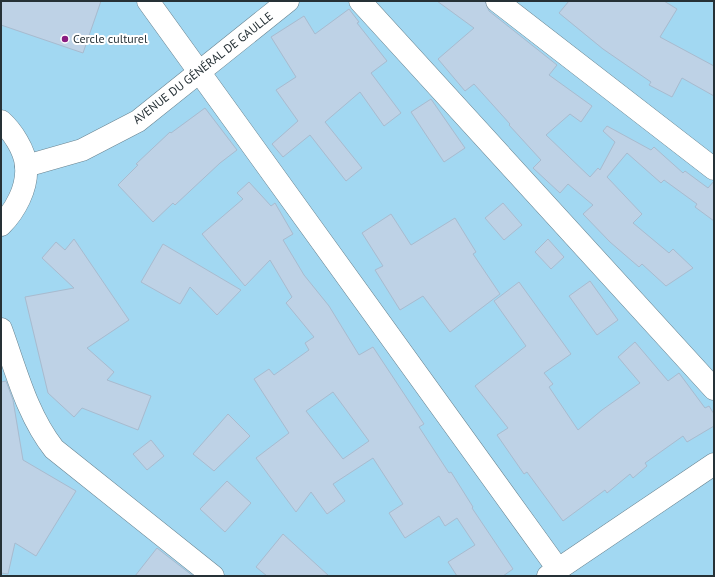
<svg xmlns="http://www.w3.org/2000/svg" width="715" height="577" font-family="'PT Sans',sans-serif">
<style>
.green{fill:#a2d8f2}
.building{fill:#bed2e6;stroke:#a8bbcf;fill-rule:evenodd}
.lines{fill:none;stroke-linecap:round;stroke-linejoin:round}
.minor-casing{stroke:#698390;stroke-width:23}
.minor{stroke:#fff;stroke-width:22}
.poi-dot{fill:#8a1c80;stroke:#fff;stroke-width:1.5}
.labels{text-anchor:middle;stroke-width:4;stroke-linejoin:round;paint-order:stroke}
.poi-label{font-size:12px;fill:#263136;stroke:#fff;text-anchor:start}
.street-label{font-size:12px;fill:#263136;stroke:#fff}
</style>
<rect width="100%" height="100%" fill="#d3f0fe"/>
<rect class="green" x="1" y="1" width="713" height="575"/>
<g class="building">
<polygon points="1,1 101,1 83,53 1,25"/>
<polygon points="437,1 485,1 489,11 557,65 549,75 592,106 581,122 570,114 546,135 590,177 598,168 600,170 615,142 603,131 607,126 651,150 654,147 683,173 685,171 708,188 714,181 714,221 695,207 697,204 664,180 661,183 627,153 607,177 642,214 633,223 669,253 673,249 693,268 666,286 642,264 639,267 610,242 583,214 593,205 568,184 560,193 533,168 541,160 509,125 510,124 474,84 465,91 438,59 474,28"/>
<polygon points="569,1 664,1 677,9 660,37 714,66 714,96 682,78 672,97 649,85 651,82 603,49 559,13"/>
<polygon points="349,9 359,22 357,23 387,61 371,73 401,113 384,126 360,92 325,122 362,168 346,181 310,135 283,157 272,144 298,121 276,90 296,77 271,37 304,16 315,34"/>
<polygon points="431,99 465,148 444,162 411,112"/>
<polygon points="205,108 237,150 220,163 175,205 173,203 153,222 118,185 138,165 136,164 170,132 171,133"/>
<path d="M249,182L271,206L275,203L293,234L283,240L304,275L329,306L359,355L373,347L424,424L419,427L449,473L451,472L473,507L472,508L513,569L503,576H457L448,562L475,545L457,518L445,526L439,516L405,538L389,513L403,504L373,458L333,484L345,501L327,514L311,492L296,512L256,458L289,433L254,379L269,369L274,375L309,350L305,343L314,337L286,303L292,297L270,260L245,286L202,234L243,199L237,193ZM333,392L369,441L343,459L306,411Z"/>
<polygon points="503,203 522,225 504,240 485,218"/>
<polygon points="391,214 411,245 455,218 476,252 473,254 500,294 450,332 423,296 400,310 375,270 383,266 362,233"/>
<polygon points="74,239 129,320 87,348 114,372 107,380 151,396 138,430 82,408 74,417 48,393 25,297 74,288 42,258 56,242 65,250"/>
<polygon points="548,239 564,257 551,269 535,252"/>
<polygon points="163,244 241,290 217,315 190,287 180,304 141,282"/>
<polygon points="590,281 618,320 597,335 569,296"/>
<polygon points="519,282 571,354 544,373 553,384 549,387 578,430 602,410 640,383 618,357 635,342 668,381 679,373 705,408 709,406 714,414 714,426 687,442 683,436 645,463 647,466 633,478 630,474 607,493 605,490 563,521 527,472 524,474 497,435 508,428 475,386 526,346 494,301"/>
<polygon points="6,381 13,400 23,460 76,491 36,556 15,543 8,574 1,573 1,382"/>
<polygon points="228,414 250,436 214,471 193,454"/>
<polygon points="151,440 164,456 147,470 133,454"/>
<polygon points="227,481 251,503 225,532 200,509"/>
<polygon points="283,534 329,576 267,576 256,567"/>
<polygon points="157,548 193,576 135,576"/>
</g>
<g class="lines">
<g class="minor-casing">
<g id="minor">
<polyline points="148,1 558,569"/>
<polyline points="360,1 714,389"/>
<polyline points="497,1 714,169"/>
<path d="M1,121C12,131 25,150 26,166C28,188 15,211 1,225"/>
<polyline points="26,166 82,150 138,121 288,1"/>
<path d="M1,329C16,370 27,415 54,449L213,576"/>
<polyline points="548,576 714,464"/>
</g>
</g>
<use href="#minor" class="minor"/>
</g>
<circle class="poi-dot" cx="65" cy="39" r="4"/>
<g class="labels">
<g class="poi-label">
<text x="73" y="43">Cercle culturel</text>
</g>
<g class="street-label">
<text transform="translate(203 68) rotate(-38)" y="4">AVENUE DU GÉNÉRAL DE GAULLE</text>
</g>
</g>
<rect width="715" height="577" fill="none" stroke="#263136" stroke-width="4"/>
</svg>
